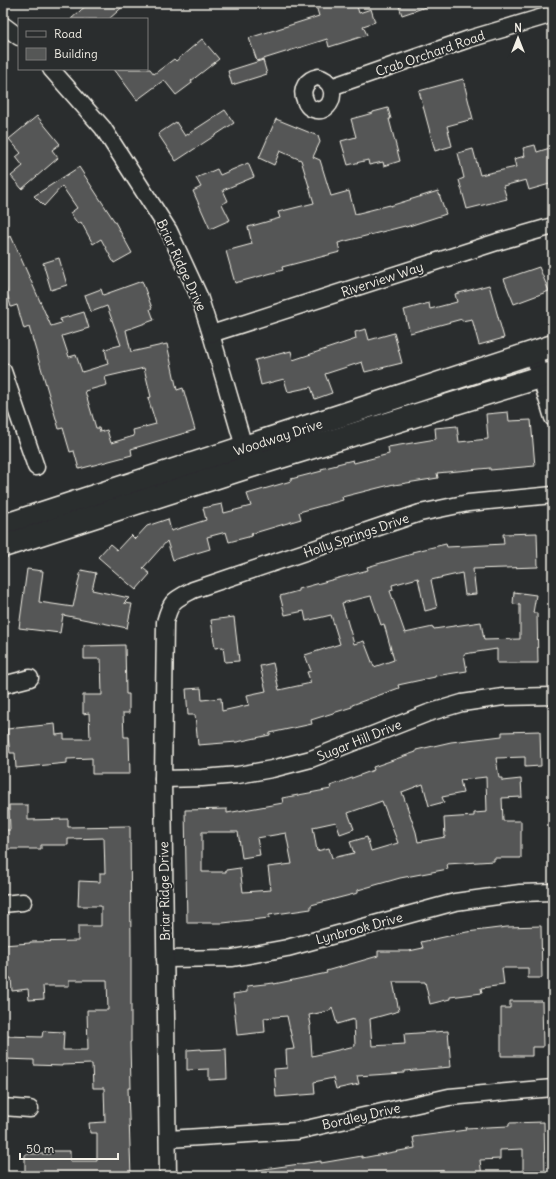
<svg xmlns="http://www.w3.org/2000/svg" width="556" height="1179" font-family="Delius,sans-serif">
<style>
.building{fill:#555756;stroke:#f4f1e8;fill-rule:evenodd}
.lines{fill:none;stroke-linecap:round;stroke-linejoin:round}
.street-casing{stroke:#f4f1e8;stroke-width:19}
.secondary-casing{stroke:#f4f1e8;stroke-width:25}
.street{stroke:#2a2d2e;stroke-width:16}
.secondary{stroke:#2a2d2e;stroke-width:22}
.labels{text-anchor:middle;stroke-width:4;stroke-linejoin:round;paint-order:stroke}
.street-label{font-size:13px;fill:#f4f1e8;stroke:#2a2d2e}
</style>
<rect width="100%" height="100%" fill="#2a2d2e"/>
<filter id="ink" filterUnits="userSpaceOnUse"><feTurbulence type="fractalNoise" baseFrequency=".025" numOctaves="2"/><feDisplacementMap in="SourceGraphic" scale="8" xChannelSelector="R" yChannelSelector="G"/><feConvolveMatrix kernelMatrix="1 2 1 2 8 2 1 2 1" color-interpolation-filters="sRGB"/></filter>
<g filter="url(#ink)">
<g class="building">
<polygon points="89,3 127,3 109,19 71,19"/>
<polygon points="326,3 356,3 359,13 371,9 375,22 363,26 367,35 329,47 327,39 257,61 249,38 319,16 316,6"/>
<polygon points="398,3 431,3 432,5 402,15"/>
<polygon points="202,39 219,59 191,81 192,83 176,95 164,80 137,100 114,69 150,69 154,74 174,59 176,61"/>
<polygon points="263,60 267,74 232,85 228,71"/>
<polygon points="463,79 473,119 447,126 452,146 435,151 419,91"/>
<polygon points="388,108 391,119 389,119 400,161 384,166 383,162 369,165 368,160 348,165 341,141 356,137 351,119 373,113 373,112"/>
<polygon points="225,110 234,123 176,161 158,134 176,122 185,136"/>
<polygon points="37,116 60,144 52,150 58,158 22,189 11,176 23,166 16,157 21,153 9,139"/>
<polygon points="276,119 318,136 320,142 313,157 320,160 331,196 349,191 355,214 390,205 390,206 438,191 446,214 406,227 405,226 338,243 340,252 282,267 283,270 235,283 226,251 252,244 248,227 280,218 278,212 314,203 301,160 280,151 274,165 259,158"/>
<polygon points="535,145 537,152 553,147 553,183 529,190 526,180 503,186 507,199 467,209 459,180 464,178 458,153 473,149 480,175 516,167 514,159 525,156 523,148"/>
<polygon points="248,163 254,177 223,190 228,201 222,204 230,220 210,229 193,191 201,187 196,178 217,169 220,175"/>
<polygon points="79,167 115,222 132,253 114,263 101,239 93,244 81,222 78,224 70,213 77,208 62,186 44,206 34,196"/>
<path d="M11,236L51,326L61,323L60,319L84,312L89,328L62,336L69,357L76,355L82,372L108,364L105,349L121,345L107,306L91,312L85,295L101,289L103,295L142,281L152,308L150,309L154,320L126,330L131,352L167,344L177,390L183,388L195,430L131,449L132,455L79,469L74,451L70,452L63,428L59,429L29,327L24,329L17,305L11,307L3,279V239ZM144,368L151,397L148,398L156,424L133,430L134,436L111,443L107,430L100,432L99,428H96L85,391L107,385L105,377Z"/>
<polygon points="59,258 67,285 51,290 43,263"/>
<polygon points="539,267 549,291 514,304 504,279"/>
<polygon points="489,285 504,338 479,345 472,319 462,321 462,319 410,333 404,310 429,303 430,309 457,302 455,294"/>
<polygon points="366,329 369,340 394,333 402,363 365,372 362,362 325,374 332,393 315,399 311,387 288,392 284,379 261,385 255,360 291,351 293,360 356,339 355,332"/>
<polygon points="508,412 509,421 531,420 535,466 490,470 490,468 437,473 438,478 394,485 394,484 342,497 343,500 299,512 301,519 251,534 252,536 229,542 226,532 207,537 210,549 173,560 167,541 143,568 150,574 136,590 98,557 110,544 117,550 131,535 135,539 147,526 168,519 171,531 206,520 203,508 222,504 224,513 251,506 247,494 291,481 291,479 322,471 321,469 337,465 337,464 353,460 354,463 389,454 388,447 436,439 435,428 457,426 459,442 488,439 486,414"/>
<path d="M537,533L538,567L473,569L476,594L465,595L462,573L431,580L437,608L425,611L418,578L392,585L393,590L390,591L405,633L433,627L434,629L481,622L484,640L520,639V605L513,604L514,592L536,595L533,613H537L538,663H497V649L464,654L467,671L435,676V677L398,685L399,688L352,705V707L311,720L312,724L270,733V735L237,742L198,745L195,715H188L186,689L201,688L202,700L221,698L222,711L249,705L247,695L266,691L260,666L273,663L279,690L311,683L307,672L311,671L305,655L340,644L331,615L306,621L304,611L285,615L280,596L298,591V589L368,570L367,567L412,554V552L446,544L447,547L504,544L503,534ZM371,596L381,625L384,624L394,660L374,667L364,641L354,644L342,603Z"/>
<polygon points="27,569 43,571 39,602 73,607 81,570 96,573 92,590 129,598 124,603 132,604 127,628 63,615 60,633 19,628"/>
<polygon points="234,617 239,661 225,662 223,647 215,648 211,620"/>
<polygon points="125,645 126,694 129,694 129,713 123,713 124,737 129,737 130,774 92,774 92,758 67,759 67,763 16,768 15,753 10,753 7,729 55,724 56,735 64,734 64,739 90,739 89,713 83,714 83,695 102,695 101,659 84,659 84,646"/>
<path d="M540,731L541,766L525,767V757L496,758L499,778H502V781L521,779L522,797L502,798L503,821H521V858H494V861L447,864L448,869L400,878L358,890V893L311,905V909L269,915V918L223,923H187L185,810L227,809V813L283,803L282,798L331,789L330,786L374,770L373,767L416,752V750L451,742L502,736V732ZM486,777L487,812L474,813V816L444,818L445,837L418,842L416,832L402,792L423,784L429,806L444,802L442,797L463,793L460,780ZM382,801L398,843L371,851L367,837L350,842L354,853L332,858L329,848L317,851L313,827L336,822L340,834L354,829L348,813ZM202,832H238L242,858L260,855L257,838L286,833L292,864L268,867L271,890L243,892L240,868L226,870V872H202Z"/>
<polygon points="9,805 28,805 28,820 68,819 68,827 130,826 131,944 131,1042 130,1042 131,1088 128,1088 131,1176 25,1176 25,1154 50,1154 50,1151 70,1151 70,1161 97,1161 97,1133 90,1133 89,1123 105,1122 104,1088 93,1088 92,1064 62,1065 62,1066 34,1065 34,1060 3,1059 3,1036 42,1037 43,1031 64,1032 63,1050 88,1050 87,1010 108,1010 107,980 69,980 69,986 43,986 44,999 29,1000 28,989 12,991 11,978 3,978 3,945 30,943 30,942 78,941 78,926 101,926 101,906 78,906 79,881 100,882 100,873 105,873 104,838 68,839 68,845 41,845 41,849 3,849 3,830 10,830"/>
<path d="M541,926L542,978H528V968H502L504,985L481,988L482,993L450,997V999L430,1004L425,982H393L399,1011L370,1019L372,1046L405,1044L404,1034L448,1031L451,1067L404,1071V1073L357,1076L359,1084L336,1089L333,1078L314,1082L315,1094L276,1097L274,1069L287,1068L286,1050L294,1049L287,1016L264,1018L265,1032L237,1035L233,994L247,992V986L274,983V984L327,973L326,971L378,956V951H409L423,948L421,942L467,932L507,927ZM332,1007L337,1024L354,1019L355,1046L312,1056L310,1026L311,1025L309,1015L329,1011Z"/>
<polygon points="510,1001 542,1001 543,1047 532,1047 532,1056 501,1056 501,1008 510,1008"/>
<polygon points="201,1049 201,1050 226,1049 227,1079 209,1080 209,1069 187,1070 187,1050"/>
<polygon points="544,1122 545,1176 523,1176 523,1149 500,1150 500,1159 480,1160 482,1176 465,1176 465,1173 443,1175 443,1171 418,1174 418,1176 257,1176 257,1170 321,1161 321,1163 362,1156 362,1158 415,1148 413,1137 466,1130 465,1128 509,1126 509,1123"/>
</g>
<g class="lines">
<g class="street-casing">
<g id="street">
<polyline points="3,25 19,37"/>
<polyline points="51,69 103,128 169,231 199,296 211,334 247,457"/>
<path d="M318,77C342,83 332,117 313,109C309,108 306,104 305,100C300,89 307,79 318,77Z"/>
<polyline points="331,87 469,39 553,14"/>
<polyline points="211,334 497,242 553,226"/>
<polyline points="533,353 553,418"/>
<polyline points="3,371 36,467"/>
<polyline points="3,685 30,678"/>
<polyline points="163,779 202,778 238,775 272,769 311,759 428,713 462,703 503,697 553,696"/>
<polyline points="3,904 23,902"/>
<polyline points="165,959 233,958 287,948 455,902 520,893 553,892"/>
<polyline points="3,1107 30,1109"/>
<polyline points="168,1139 297,1131 449,1097 553,1088"/>
<path d="M168,1176L163,779L165,622C171,600 174,600 193,590L420,513L468,503L553,495"/>
</g>
</g>
<g class="secondary-casing">
<g id="secondary">
<polyline points="3,526 553,346"/>
<polyline points="3,546 251,466 553,373"/>
</g>
</g>
<use href="#street" class="street"/>
<use href="#secondary" class="secondary"/>
</g>
</g>
<g class="labels">
<g class="street-label">
<text transform="translate(430 53) rotate(-19)" y="5">Crab Orchard Road</text>
<text transform="translate(182 265) rotate(65)" y="5">Briar Ridge Drive</text>
<text transform="translate(382 279) rotate(-18)" y="5">Riverview Way</text>
<text transform="translate(278 437) rotate(-18)" y="5">Woodway Drive</text>
<text transform="translate(356 535) rotate(-19)" y="5">Holly Springs Drive</text>
<text transform="translate(359 740) rotate(-22)" y="5">Sugar Hill Drive</text>
<text transform="translate(164 891) rotate(-91)" y="5">Briar Ridge Drive</text>
<text transform="translate(359 928) rotate(-15)" y="5">Lynbrook Drive</text>
<text transform="translate(361 1116) rotate(-13)" y="5">Bordley Drive</text>
</g>
</g>
<rect width="556" height="1179" fill="none" stroke="#2a2d2e" stroke-width="16"/>
<rect x="8" y="8" width="540" height="1163" fill="none" stroke="#f4f1e8" stroke-width="1.5" filter="url(#ink)"/>
<rect x="18" y="18" width="130" height="52" fill="#2a2d2e" stroke="#7b7b78"/>
<rect x="26" y="31" width="20" height="6" fill="#2a2d2e" stroke="#7b7b78"/>
<text x="54" y="38" font-size="12" fill="#f4f1e8">Road</text>
<rect x="26" y="48" width="20" height="12" fill="#555756" stroke="#7b7b78"/>
<text x="54" y="58" font-size="12" fill="#f4f1e8">Building</text>
<g transform="translate(518 38)" stroke="#2a2d2e" stroke-width="3" paint-order="stroke">
<path d="M0-3L7 15L0 10L-7 15Z" fill="#f4f1e8"/>
<text y="-6" font-size="11" font-weight="bold" text-anchor="middle" fill="#f4f1e8">N</text>
</g>
<path d="M20 1153v6h98v-6" fill="none" stroke="#f4f1e8" stroke-width="2"/>
<text x="26" y="1153" font-size="12" fill="#f4f1e8" stroke="#2a2d2e" stroke-width="3" paint-order="stroke">50 m</text>
</svg>
